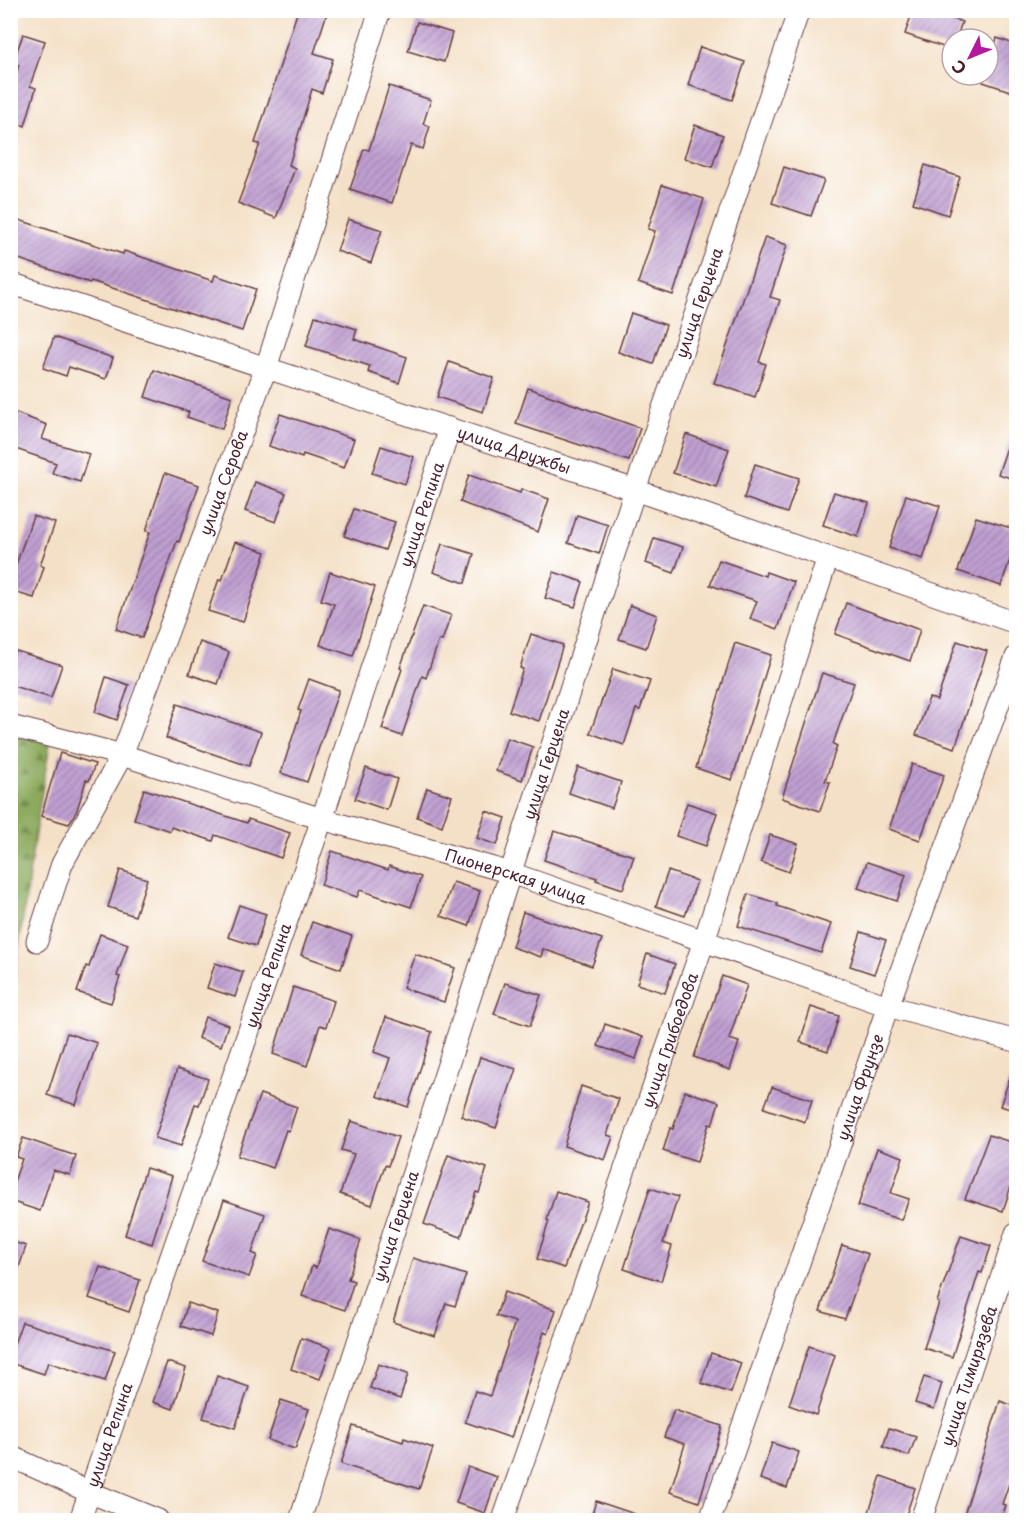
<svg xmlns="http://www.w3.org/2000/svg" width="1027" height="1531" font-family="'Playpen Sans',sans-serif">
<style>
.forest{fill:url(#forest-firs);stroke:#6b6544;stroke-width:1.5}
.building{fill:url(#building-hatch)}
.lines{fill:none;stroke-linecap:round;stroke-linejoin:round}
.minor-casing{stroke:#643c42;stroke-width:23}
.minor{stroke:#fff;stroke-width:21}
.labels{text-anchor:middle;stroke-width:5;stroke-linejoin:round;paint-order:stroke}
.street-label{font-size:16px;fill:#4a1f2b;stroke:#fff}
</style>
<defs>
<pattern id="forest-firs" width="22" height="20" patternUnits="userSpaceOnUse" patternTransform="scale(1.5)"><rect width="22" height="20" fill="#8cab5e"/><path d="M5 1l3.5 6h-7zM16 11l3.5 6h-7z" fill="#748b4e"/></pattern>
<pattern id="building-hatch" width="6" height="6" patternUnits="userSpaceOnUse" patternTransform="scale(1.5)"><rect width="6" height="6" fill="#c09fd1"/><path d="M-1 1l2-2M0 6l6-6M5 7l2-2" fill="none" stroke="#9e81aa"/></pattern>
</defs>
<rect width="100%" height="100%" fill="#fff"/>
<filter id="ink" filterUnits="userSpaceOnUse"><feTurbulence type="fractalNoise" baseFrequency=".0167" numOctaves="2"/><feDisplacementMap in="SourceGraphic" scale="12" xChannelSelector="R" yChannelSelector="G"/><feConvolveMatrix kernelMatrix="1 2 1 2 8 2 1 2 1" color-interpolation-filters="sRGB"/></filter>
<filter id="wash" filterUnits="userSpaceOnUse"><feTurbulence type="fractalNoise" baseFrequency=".008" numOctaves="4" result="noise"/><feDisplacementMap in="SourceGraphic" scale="24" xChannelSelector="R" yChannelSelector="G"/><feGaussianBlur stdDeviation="1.35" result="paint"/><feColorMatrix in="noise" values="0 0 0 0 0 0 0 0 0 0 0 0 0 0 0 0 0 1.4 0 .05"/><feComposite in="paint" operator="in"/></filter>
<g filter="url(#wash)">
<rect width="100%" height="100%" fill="#f4e0c6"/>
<polygon class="forest" points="11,732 50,743 35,833 11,1002"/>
<g id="blocks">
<g class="building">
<polygon points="298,10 328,10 314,53 333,59 322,93 312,89 289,165 295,168 276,218 238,203 260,144 255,143"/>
<polygon points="913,10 927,10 962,22 956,39 952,39 952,50 905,34"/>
<polygon points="417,22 452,33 444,62 408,51"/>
<polygon points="23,34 45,41 30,86 36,88 25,126 10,121 10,93 19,65 13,63"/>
<polygon points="997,38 1017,45 1017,80 1013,92 983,82 985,75 988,75 988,66"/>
<polygon points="700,47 745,62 732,100 688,85"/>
<polygon points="389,86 431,100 423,124 430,126 423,149 411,145 392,203 350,189 364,149 369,150"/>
<polygon points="695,125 723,135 712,167 684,158"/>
<polygon points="925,165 960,177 948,215 913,203"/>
<polygon points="784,167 824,180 811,216 772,203"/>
<polygon points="662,185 704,199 673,295 638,283 655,231 648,229"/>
<polygon points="10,217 123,254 124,251 213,281 215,275 256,289 242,331 91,281 90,283 10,256"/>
<polygon points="348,219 382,230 371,263 337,251"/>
<polygon points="765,237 787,245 770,297 780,300 759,362 766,364 755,397 714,383"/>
<polygon points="631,313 666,325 653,364 618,352"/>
<polygon points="315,316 357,329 354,339 407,357 399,383 368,372 370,366 306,346"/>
<polygon points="54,337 113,358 106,379 69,367 66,376 43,368"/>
<polygon points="449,362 494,378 483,412 437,397"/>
<polygon points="154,370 232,397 222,429 187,417 189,412 145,397"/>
<polygon points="528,388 640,428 629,461 516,424"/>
<polygon points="16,413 47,425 42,439 89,454 80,482 52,473 56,463 10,447 10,428"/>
<polygon points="280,414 354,439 344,468 303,454 302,458 269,446"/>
<polygon points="1014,427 1017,428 1017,480 998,474"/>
<polygon points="686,434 729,449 716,487 673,473"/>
<polygon points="381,446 414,457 405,484 372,473"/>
<polygon points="755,464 799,478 787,513 744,498"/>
<polygon points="165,473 199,485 179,542 177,541 142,638 116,629 150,532 146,531"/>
<polygon points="469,475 520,493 521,489 549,499 538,532 460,502"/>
<polygon points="255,482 286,493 276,522 245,511"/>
<polygon points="834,492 869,503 858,537 823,525"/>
<polygon points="906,495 940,506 923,559 889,548"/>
<polygon points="354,509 395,522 385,550 344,536"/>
<polygon points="577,515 608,525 599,554 568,543"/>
<polygon points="33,516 55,523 40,565 44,567 34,598 10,591 10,582"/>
<polygon points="976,517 1017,530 1017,539 1001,586 958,571"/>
<polygon points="654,538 683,547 674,573 646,563"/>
<polygon points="235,542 266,552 243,622 208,611 219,579 222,580"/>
<polygon points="442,544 474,554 465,583 433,572"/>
<polygon points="719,560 765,576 766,572 794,582 778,629 750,619 757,601 710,585"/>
<polygon points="330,572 375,587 353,656 320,645 334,604 321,600"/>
<polygon points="554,572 583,582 575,607 545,598"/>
<polygon points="846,603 920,630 910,661 835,634"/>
<polygon points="630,605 657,615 646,648 619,639"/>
<polygon points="423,606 451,615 442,641 439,640 426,678 422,676 402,736 382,729 402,669 400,668"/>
<polygon points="531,634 563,645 539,721 509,711 523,669 520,668"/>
<polygon points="957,641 987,651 955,748 916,735 929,698 937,700"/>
<polygon points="200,642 229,652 218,684 189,674"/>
<polygon points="735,643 771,655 732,780 696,768"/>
<polygon points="10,649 62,665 51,698 10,685"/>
<polygon points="613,669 650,681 640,710 636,709 624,745 590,733"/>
<polygon points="822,673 854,683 833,744 837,746 825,781 830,782 820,811 782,798"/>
<polygon points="106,677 129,685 117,720 95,712"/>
<polygon points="309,679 339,690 307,782 281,773 301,711 298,710"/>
<polygon points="177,704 261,732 249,766 166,738"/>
<polygon points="507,738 533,747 522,780 496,771"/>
<polygon points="60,753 95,764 89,781 86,780 77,810 69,824 41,816"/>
<polygon points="912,764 944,775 920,840 889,829"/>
<polygon points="578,767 621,782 612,808 569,793"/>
<polygon points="366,768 397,779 387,810 355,799"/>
<polygon points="427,788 452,796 442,826 417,817"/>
<polygon points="144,789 247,823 248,819 290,833 281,858 215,835 213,841 171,827 170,831 134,819"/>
<polygon points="687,803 717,813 706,846 676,836"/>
<polygon points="486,811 506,818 497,845 477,838"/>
<polygon points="554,831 634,856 623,889 596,880 597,878 544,860"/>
<polygon points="770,835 798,844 789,872 761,862"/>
<polygon points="332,851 388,870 389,866 421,877 411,907 360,890 357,897 321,885"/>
<polygon points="867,862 906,875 897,901 858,888"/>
<polygon points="120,870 147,879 135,916 108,907"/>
<polygon points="668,871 697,881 685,916 656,906"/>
<polygon points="453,882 480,891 469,926 441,916"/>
<polygon points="748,894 777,903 777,906 831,924 821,953 738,926"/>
<polygon points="239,905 266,914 256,946 228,937"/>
<polygon points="523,912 602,939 592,966 543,949 541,957 512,947"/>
<polygon points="312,922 352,936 341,969 301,955"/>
<polygon points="861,932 886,940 874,974 850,966"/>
<polygon points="100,934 128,944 117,976 120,977 111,1003 77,992 86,966 89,967"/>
<polygon points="415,954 455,968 444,1002 403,988"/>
<polygon points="647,954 675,964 665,993 637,984"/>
<polygon points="215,963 243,972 235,997 207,988"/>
<polygon points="722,976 747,985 729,1039 739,1042 730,1070 694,1057"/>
<polygon points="505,983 541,995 530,1026 494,1014"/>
<polygon points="293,987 334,1001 326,1027 320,1025 307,1066 273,1054"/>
<polygon points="811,1007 839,1016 828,1051 800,1042"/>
<polygon points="205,1017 228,1025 221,1046 198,1038"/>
<polygon points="386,1017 432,1032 408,1107 377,1096 390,1058 374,1052"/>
<polygon points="605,1024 643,1037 636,1059 598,1046"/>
<polygon points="67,1033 97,1043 76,1105 47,1095"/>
<polygon points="480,1057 516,1069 496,1128 461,1116"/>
<polygon points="1014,1066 1017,1066 1017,1111 1000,1106"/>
<polygon points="177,1069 208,1079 199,1105 195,1104 181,1146 155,1138"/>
<polygon points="581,1086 619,1099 607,1135 613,1137 605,1160 564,1146"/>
<polygon points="772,1087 812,1100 805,1122 764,1108"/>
<polygon points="685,1091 719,1102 712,1125 709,1124 697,1162 663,1151 670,1128 673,1129"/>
<polygon points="260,1094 297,1107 289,1131 286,1130 273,1168 237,1156"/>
<polygon points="351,1121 398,1137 388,1166 385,1165 372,1205 340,1194 354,1154 341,1150"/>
<polygon points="989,1135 1017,1144 1017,1167 1003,1211 965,1199"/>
<polygon points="23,1138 76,1156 70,1175 53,1170 40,1211 10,1201 10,1193 22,1159 16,1157"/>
<polygon points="877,1148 903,1157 891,1193 909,1199 901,1220 858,1206"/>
<polygon points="448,1155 487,1168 479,1193 476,1192 461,1237 424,1224"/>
<polygon points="146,1168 172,1176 152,1244 125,1235"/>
<polygon points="650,1188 678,1197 663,1243 672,1246 661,1281 624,1269"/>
<polygon points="556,1191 588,1202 564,1268 537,1259 549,1221 547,1220"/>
<polygon points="224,1200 265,1214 252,1253 257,1255 249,1277 202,1261"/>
<polygon points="329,1229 361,1240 348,1279 354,1281 345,1310 302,1296 312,1266 316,1268"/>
<polygon points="961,1236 991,1246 982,1273 979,1272 952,1357 924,1348 939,1303 937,1302"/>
<polygon points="10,1241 26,1246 13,1286 10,1285"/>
<polygon points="842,1245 868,1254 845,1319 820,1311"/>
<polygon points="413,1258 466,1275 455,1306 446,1303 435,1336 393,1322"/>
<polygon points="100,1267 140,1280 129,1312 89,1298"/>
<polygon points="504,1292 556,1310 548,1334 544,1332 511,1438 465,1422 475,1391 490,1396 515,1322 496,1316"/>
<polygon points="188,1303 218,1313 211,1336 181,1326"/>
<polygon points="22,1322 115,1351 105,1381 48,1362 44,1374 10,1363 10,1355"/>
<polygon points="301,1338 331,1348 320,1379 291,1369"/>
<polygon points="809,1346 835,1355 816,1415 789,1405"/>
<polygon points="711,1353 741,1363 731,1393 701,1383"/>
<polygon points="167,1362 186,1368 173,1409 153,1402"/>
<polygon points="378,1364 408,1374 400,1399 370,1388"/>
<polygon points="217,1376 249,1387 235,1428 203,1418"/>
<polygon points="924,1377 942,1383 934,1409 915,1403"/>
<polygon points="281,1400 309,1409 295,1449 268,1440"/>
<polygon points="1000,1401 1017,1407 1017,1461 1002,1504 1006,1505 1001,1521 962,1521"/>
<polygon points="674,1410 722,1426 699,1502 670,1492 685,1444 664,1437"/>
<polygon points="353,1426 403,1442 404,1438 433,1448 419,1489 341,1464"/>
<polygon points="889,1428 916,1437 909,1456 883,1447"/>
<polygon points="772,1443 799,1452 787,1488 760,1479"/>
<polygon points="468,1467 497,1477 485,1513 456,1503"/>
<polygon points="881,1476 915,1488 904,1521 866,1521"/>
<polygon points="596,1501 647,1518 647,1521 590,1521"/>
</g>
</g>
</g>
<g filter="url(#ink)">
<use href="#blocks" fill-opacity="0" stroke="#643c42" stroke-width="1.5"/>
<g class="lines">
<g class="minor-casing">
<g id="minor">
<path id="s1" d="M10,283L635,490L1016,623"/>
<path id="s2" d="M10,726L122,755L322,819L511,873L888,1006L1016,1041"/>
<path id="s3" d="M37,941L62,864L122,755L266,368L380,10"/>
<polyline points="10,1456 89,1492 158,1520"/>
<path id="s4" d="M80,1520L322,819L450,428"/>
<path id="s5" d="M300,1520L635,490L799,10"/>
<path id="s6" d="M503,1520L704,941L828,557"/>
<path id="s7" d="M710,1520L888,1006L1016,657"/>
<path id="s8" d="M921,1520L1016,1233"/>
</g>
</g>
<use href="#minor" class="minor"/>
</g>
</g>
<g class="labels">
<g class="street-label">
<text dy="6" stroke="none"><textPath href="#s5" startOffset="1281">улица Герцена</textPath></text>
<text dy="6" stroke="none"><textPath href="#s1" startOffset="531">улица Дружбы</textPath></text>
<text dy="6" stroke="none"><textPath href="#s3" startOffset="496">улица Серова</textPath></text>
<text dy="6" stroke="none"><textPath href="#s4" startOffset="1062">улица Репина</textPath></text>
<text dy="6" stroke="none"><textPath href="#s5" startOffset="795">улица Герцена</textPath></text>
<text dy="6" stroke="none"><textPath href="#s2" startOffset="528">Пионерская улица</textPath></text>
<text dy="6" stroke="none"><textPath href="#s4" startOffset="576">улица Репина</textPath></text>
<text dy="6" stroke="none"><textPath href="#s6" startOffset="508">улица Грибоедова</textPath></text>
<text dy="6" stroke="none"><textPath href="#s7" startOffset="458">улица Фрунзе</textPath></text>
<text dy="6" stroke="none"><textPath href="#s5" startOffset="309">улица Герцена</textPath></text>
<text dy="6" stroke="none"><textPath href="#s8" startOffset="152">улица Тимирязева</textPath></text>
<text dy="6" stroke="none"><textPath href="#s4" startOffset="90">улица Репина</textPath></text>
</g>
</g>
<rect width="1027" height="1531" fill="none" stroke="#fff" stroke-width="36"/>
<g transform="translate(970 57) rotate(227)"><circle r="28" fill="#ffffff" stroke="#b7a5aa" stroke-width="1.5"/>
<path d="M0-4.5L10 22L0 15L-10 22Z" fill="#b5179e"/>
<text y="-9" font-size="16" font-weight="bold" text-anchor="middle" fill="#4a1f2b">С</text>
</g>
</svg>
